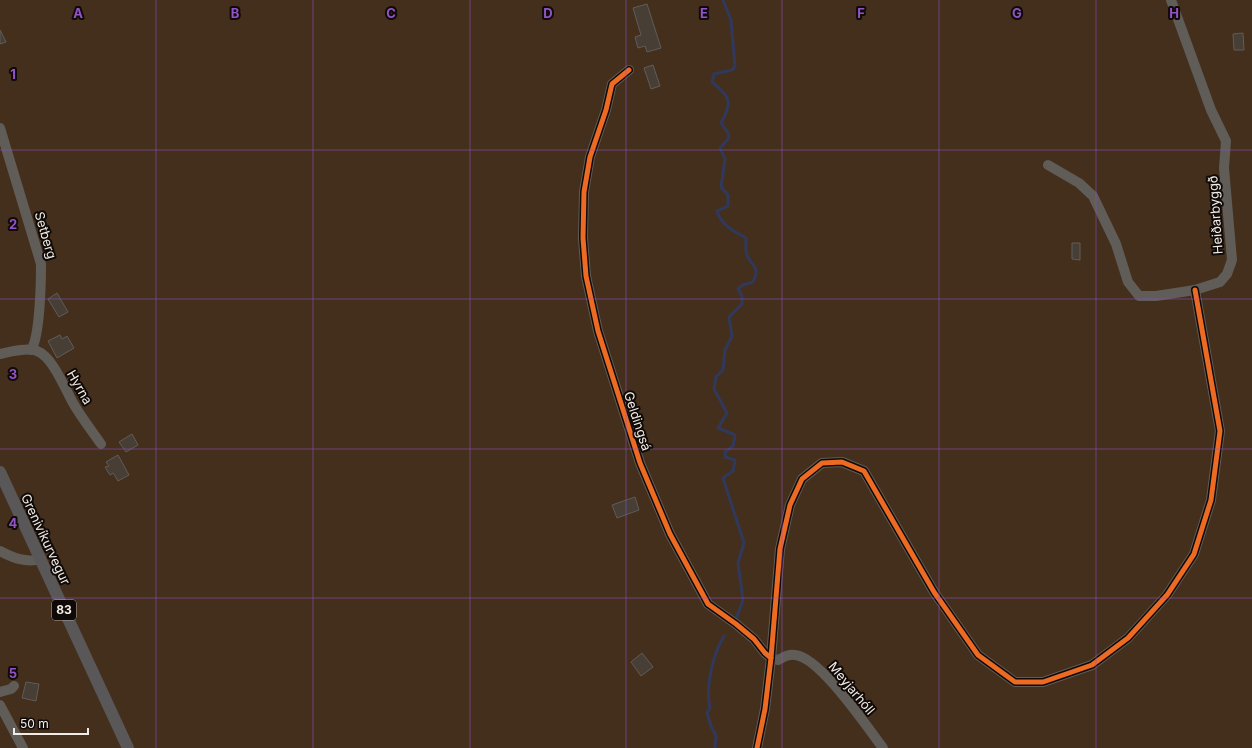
<svg xmlns="http://www.w3.org/2000/svg" width="1252" height="748" font-family="Inter,sans-serif">
<style>
.green{fill:#442f1d}
.lines{fill:none;stroke-linecap:round;stroke-linejoin:round}
.stream{stroke:#30395c;stroke-width:3}
.building{fill:#473e36;stroke:#605c58}
.minor{stroke:#605c58;stroke-width:10}
.major{stroke:#595758;stroke-width:12}
.cycleway-casing{stroke:#0f0a07;stroke-width:8}
.cycleway{stroke:#ed6a23;stroke-width:5}
.grid{fill:none;stroke:#9352c7;stroke-width:1;stroke-opacity:0.55}
.labels{text-anchor:middle;stroke-width:4;stroke-linejoin:round;paint-order:stroke}
.shield{fill:#0f0a07;stroke:#aea8a3;stroke-width:1}
.shield-label{font-size:12px;font-weight:bold;fill:#f2ebe6}
.street-label{font-size:13px;fill:#f2ebe6;stroke:#0f0a07}
.grid-label{font-size:13px;text-anchor:middle;font-weight:bold;fill:#9352c7;stroke:#0f0a07;stroke-width:4;stroke-linejoin:round;paint-order:stroke}
</style>
<rect width="100%" height="100%" fill="#25201c"/>
<rect class="green" x="0" y="0" width="1252" height="748"/>
<g class="lines">
<g class="stream">
<path d="M723,0L731,20L735,66L732,70L714,74L712,82C730,96 733,102 721,123L728,133L729,138L720,148L725,159L721,187L728,195V206L717,211C721,225 734,231 746,238C746,243 745,251 747,255C751,266 761,266 753,282L743,285L738,289L742,296V304L729,317L732,336L725,350L723,370L716,377L714,389L727,413L718,428L735,435L733,446L725,452V457L735,460L733,471L723,478L744,543L738,563L743,600L736,619"/>
<path d="M715,748L716,736L711,726L707,713L710,708C705,687 713,654 724,636"/>
</g>
</g>
<g class="building">
<polygon points="647,4 661,48 647,52 645,46 638,48 635,37 641,35 633,8"/>
<polygon points="0,30 6,42 0,44"/>
<polygon points="1243,33 1244,50 1234,50 1233,34"/>
<polygon points="653,65 660,86 651,89 644,68"/>
<polygon points="1072,243 1080,243 1080,260 1072,259"/>
<polygon points="57,293 68,312 59,317 48,299"/>
<polygon points="60,335 62,339 67,336 74,348 57,358 48,341"/>
<polygon points="132,434 138,445 126,452 119,442"/>
<polygon points="118,455 129,475 118,481 113,473 110,475 105,467 109,466 106,462"/>
<polygon points="635,497 639,510 617,518 612,505"/>
<polygon points="642,653 653,667 641,676 631,662"/>
<polygon points="26,682 39,684 36,701 22,698"/>
</g>
<g class="lines">
<g class="minor">
<polyline points="629,70 612,84 606,110 590,157 584,192 583,238 586,276 598,331 640,463 670,534 708,604 736,624 754,639 765,653 771,658 765,709 757,748"/>
<path d="M0,128L41,264C41,282 40,337 31,350"/>
<polyline points="1048,165 1079,183 1093,196 1116,244 1128,282 1139,296 1156,296 1195,290 1220,282 1227,274 1232,260 1224,168 1226,141 1211,110 1171,0"/>
<path d="M0,354C9,352 28,347 37,351C53,357 65,389 73,403C81,417 92,431 101,444"/>
<path d="M0,551C13,558 26,563 41,559"/>
<polyline points="0,692 11,689 14,686"/>
<polyline points="0,705 23,748"/>
<path d="M883,748C867,727 820,657 795,655C788,654 784,657 778,660L771,658L780,549L790,505L802,479L822,463L842,462L864,471L934,592L978,655L1015,682H1043L1092,665L1128,638L1167,595L1194,554L1211,500L1220,431L1195,290"/>
</g>
<polyline class="major" points="0,472 128,748"/>
<g class="cycleway-casing">
<g id="cycleway">
<polyline points="629,70 612,84 606,110 590,157 584,192 583,238 586,276 598,331 640,463 670,534 708,604 736,624 754,639 765,653 771,658 765,709 757,748"/>
<polyline points="771,658 780,549 790,505 802,479 822,463 842,462 864,471 934,592 978,655 1015,682 1043,682 1092,665 1128,638 1167,595 1194,554 1211,500 1220,431 1195,290"/>
</g>
</g>
<use href="#cycleway" class="cycleway"/>
</g>
<path class="grid" d="M156,0V748M313,0V748M470,0V748M626,0V748M782,0V748M939,0V748M1096,0V748M0,150H1252M0,299H1252M0,449H1252M0,598H1252"/>
<g class="labels">
<rect class="shield" x="52" y="600" width="24" height="20" rx="3"/>
<g class="shield-label">
<text x="64" y="614">83</text>
</g>
<g class="street-label">
<text transform="translate(1215 215) rotate(-94)" y="5">Heiðarbyggð</text>
<text transform="translate(46 235) rotate(74)" y="5">Setberg</text>
<text transform="translate(80 387) rotate(60)" y="5">Hyrna</text>
<text transform="translate(638 421) rotate(72)" y="5">Geldingsá</text>
<text transform="translate(46 539) rotate(65)" y="5">Grenivíkurvegur</text>
<text transform="translate(852 688) rotate(50)" y="5">Meyjarhóll</text>
</g>
</g>
<g class="grid-label">
<text x="78" y="18">A</text>
<text x="235" y="18">B</text>
<text x="391" y="18">C</text>
<text x="548" y="18">D</text>
<text x="704" y="18">E</text>
<text x="861" y="18">F</text>
<text x="1017" y="18">G</text>
<text x="1174" y="18">H</text>
<text x="13" y="79">1</text>
<text x="13" y="229">2</text>
<text x="13" y="379">3</text>
<text x="13" y="528">4</text>
<text x="13" y="678">5</text>
</g>
<path d="M14 728v6h74v-6" fill="none" stroke="#f2ebe6" stroke-width="2"/>
<text x="20" y="728" font-size="12" fill="#f2ebe6" stroke="#0f0a07" stroke-width="3" paint-order="stroke">50 m</text>
</svg>
